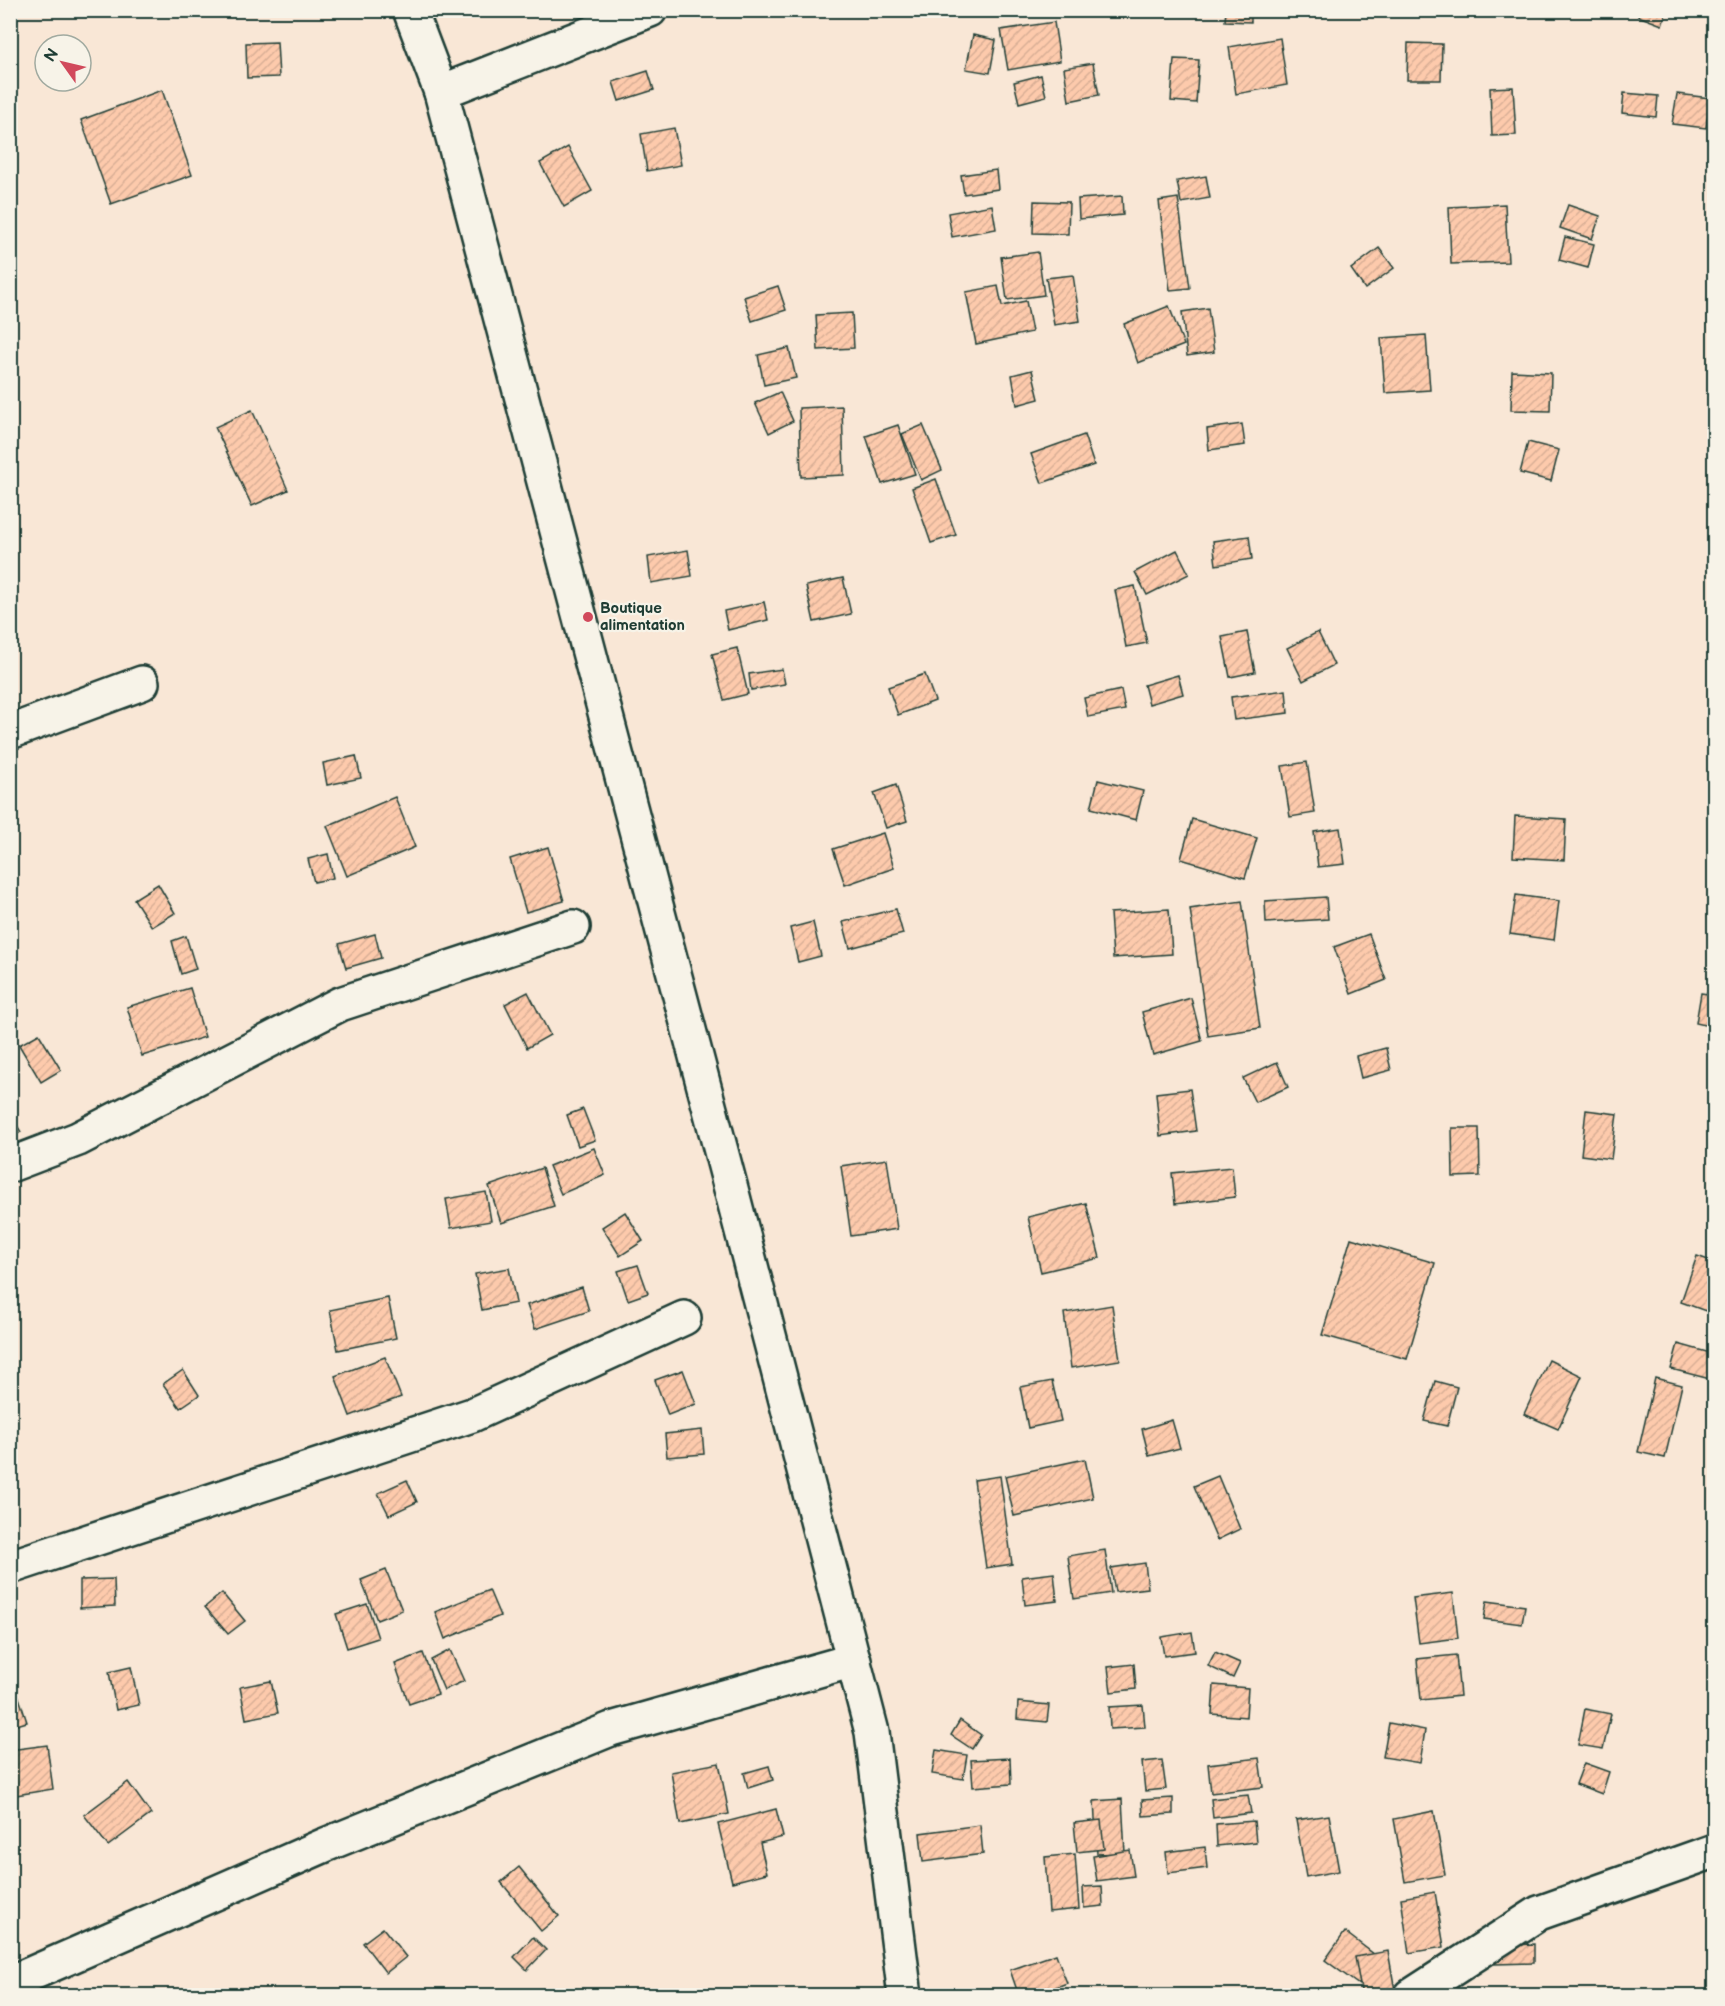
<svg xmlns="http://www.w3.org/2000/svg" width="1725" height="2006" font-family="'Balsamiq Sans',sans-serif">
<style>
.building{fill:url(#building-hatch);stroke:#1f3d34;stroke-width:1.5}
.lines{fill:none;stroke-linecap:round;stroke-linejoin:round}
.street-casing{stroke:#1f3d34;stroke-width:38}
.secondary-casing{stroke:#1f3d34;stroke-width:38}
.street{stroke:#f7f3e8;stroke-width:33}
.secondary{stroke:#f7f3e8;stroke-width:33}
.poi-dot{fill:#d1495b;stroke:#f7f3e8;stroke-width:2}
.labels{text-anchor:middle;stroke-width:4.5;stroke-linejoin:round;paint-order:stroke}
.poi-label{font-size:15px;font-weight:bold;fill:#1f3d34;stroke:#f7f3e8;text-anchor:start}
</style>
<defs>
<pattern id="building-hatch" width="6" height="6" patternUnits="userSpaceOnUse" patternTransform="scale(1.5)"><rect width="6" height="6" fill="#fdcaac"/><path d="M-1 1l2-2M0 6l6-6M5 7l2-2" fill="none" stroke="#d8ae95"/></pattern>
</defs>
<rect width="100%" height="100%" fill="#f9e7d6"/>
<filter id="ink" filterUnits="userSpaceOnUse"><feTurbulence type="fractalNoise" baseFrequency=".0167" numOctaves="2"/><feDisplacementMap in="SourceGraphic" scale="12" xChannelSelector="R" yChannelSelector="G"/><feConvolveMatrix kernelMatrix="1 2 1 2 8 2 1 2 1" color-interpolation-filters="sRGB"/></filter>
<g filter="url(#ink)">
<g class="building">
<polygon points="1226,10 1251,10 1251,22 1225,21"/>
<polygon points="1640,10 1667,10 1662,25 1638,16"/>
<polygon points="1054,22 1060,61 1008,70 1001,30"/>
<polygon points="973,35 996,40 990,73 966,69"/>
<polygon points="1280,38 1287,85 1236,94 1229,47"/>
<polygon points="277,42 279,77 247,78 246,43"/>
<polygon points="1408,43 1442,44 1441,80 1407,80"/>
<polygon points="1174,59 1199,60 1196,103 1171,101"/>
<polygon points="1093,63 1099,95 1069,101 1064,68"/>
<polygon points="648,71 654,90 619,101 613,82"/>
<polygon points="1041,75 1046,96 1019,103 1014,82"/>
<polygon points="1513,87 1516,135 1492,136 1490,88"/>
<polygon points="162,90 192,175 111,204 81,120"/>
<polygon points="1624,93 1658,96 1656,117 1622,113"/>
<polygon points="1677,94 1710,98 1706,128 1672,124"/>
<polygon points="674,128 681,165 647,171 641,134"/>
<polygon points="568,147 592,191 564,207 540,163"/>
<polygon points="996,170 998,189 964,194 961,175"/>
<polygon points="1206,176 1210,198 1181,203 1177,181"/>
<polygon points="1122,196 1123,215 1079,219 1078,199"/>
<polygon points="1178,198 1190,288 1170,290 1159,201"/>
<polygon points="1034,201 1069,202 1068,234 1033,233"/>
<polygon points="1505,204 1508,262 1451,264 1449,207"/>
<polygon points="992,205 996,229 952,237 948,213"/>
<polygon points="1568,205 1600,216 1592,239 1560,228"/>
<polygon points="1565,237 1594,244 1588,268 1559,260"/>
<polygon points="1379,248 1394,268 1365,289 1351,269"/>
<polygon points="1038,252 1044,295 1007,300 1001,257"/>
<polygon points="1073,275 1080,321 1054,325 1046,278"/>
<polygon points="778,286 786,310 752,321 744,297"/>
<polygon points="998,286 1002,306 1026,301 1032,332 976,344 966,292"/>
<polygon points="1169,306 1184,345 1138,363 1124,324"/>
<polygon points="1208,308 1214,352 1187,356 1182,312"/>
<polygon points="852,313 854,348 818,350 816,315"/>
<polygon points="1426,335 1430,390 1385,393 1381,338"/>
<polygon points="789,348 796,378 764,385 758,355"/>
<polygon points="1032,370 1039,399 1017,405 1012,375"/>
<polygon points="1512,371 1551,373 1550,411 1511,410"/>
<polygon points="780,392 793,421 769,433 755,403"/>
<polygon points="842,406 844,475 801,477 799,408"/>
<polygon points="252,410 288,490 252,506 215,427"/>
<polygon points="1242,424 1245,445 1209,450 1207,429"/>
<polygon points="898,425 915,474 882,484 866,436"/>
<polygon points="923,425 942,470 921,480 902,434"/>
<polygon points="1084,435 1094,465 1042,483 1031,454"/>
<polygon points="1528,442 1559,450 1551,481 1520,473"/>
<polygon points="936,479 956,535 931,543 912,488"/>
<polygon points="1249,536 1252,559 1216,565 1213,541"/>
<polygon points="688,550 692,576 651,583 648,557"/>
<polygon points="1177,550 1189,574 1147,595 1135,572"/>
<polygon points="843,578 851,614 814,622 806,586"/>
<polygon points="1135,586 1147,643 1126,647 1115,590"/>
<polygon points="764,602 768,620 728,630 724,611"/>
<polygon points="1247,632 1255,672 1230,677 1222,637"/>
<polygon points="1318,632 1334,665 1303,681 1287,648"/>
<polygon points="737,648 748,694 724,700 712,654"/>
<polygon points="782,669 785,684 751,690 749,674"/>
<polygon points="925,674 935,701 898,715 888,687"/>
<polygon points="1178,675 1183,694 1149,704 1144,685"/>
<polygon points="1121,690 1125,710 1088,717 1084,698"/>
<polygon points="1286,690 1288,713 1234,720 1231,697"/>
<polygon points="356,756 361,778 327,785 323,763"/>
<polygon points="1307,762 1315,813 1290,817 1282,766"/>
<polygon points="1098,780 1143,791 1136,820 1091,808"/>
<polygon points="896,785 907,821 886,828 874,793"/>
<polygon points="395,797 415,847 347,876 327,826"/>
<polygon points="1515,816 1566,819 1564,860 1513,857"/>
<polygon points="1192,819 1257,838 1245,878 1181,859"/>
<polygon points="1340,828 1345,864 1318,867 1314,832"/>
<polygon points="883,833 894,868 845,885 833,849"/>
<polygon points="548,847 564,901 526,912 510,859"/>
<polygon points="328,854 333,878 314,882 308,859"/>
<polygon points="158,884 175,913 152,927 134,899"/>
<polygon points="1516,895 1559,901 1554,940 1510,934"/>
<polygon points="1326,897 1328,919 1266,923 1265,901"/>
<polygon points="1242,901 1260,1028 1208,1036 1190,909"/>
<polygon points="896,909 903,934 850,948 843,922"/>
<polygon points="1169,909 1172,954 1113,958 1110,913"/>
<polygon points="813,922 821,956 798,962 790,928"/>
<polygon points="375,934 381,958 346,968 339,944"/>
<polygon points="1369,934 1386,980 1351,994 1334,947"/>
<polygon points="186,936 196,969 181,974 172,941"/>
<polygon points="190,988 205,1037 142,1056 127,1007"/>
<polygon points="528,992 550,1035 527,1048 505,1004"/>
<polygon points="1701,993 1714,995 1714,1027 1696,1023"/>
<polygon points="1191,998 1202,1041 1153,1055 1142,1012"/>
<polygon points="39,1034 61,1070 41,1082 19,1045"/>
<polygon points="1386,1048 1391,1070 1361,1078 1356,1056"/>
<polygon points="1277,1062 1288,1087 1255,1102 1243,1078"/>
<polygon points="1190,1089 1196,1131 1160,1136 1156,1093"/>
<polygon points="583,1109 595,1140 578,1146 567,1115"/>
<polygon points="1586,1110 1617,1114 1611,1159 1581,1155"/>
<polygon points="10,1114 21,1132 10,1138"/>
<polygon points="1452,1128 1479,1128 1480,1176 1453,1177"/>
<polygon points="594,1148 605,1175 561,1194 549,1166"/>
<polygon points="887,1159 897,1229 851,1236 841,1166"/>
<polygon points="1232,1167 1235,1197 1175,1204 1172,1173"/>
<polygon points="542,1168 554,1206 501,1223 489,1186"/>
<polygon points="486,1192 491,1221 451,1228 446,1199"/>
<polygon points="1086,1203 1100,1258 1041,1272 1028,1217"/>
<polygon points="625,1212 643,1241 620,1256 602,1227"/>
<polygon points="1351,1238 1435,1263 1407,1359 1322,1335"/>
<polygon points="1697,1256 1714,1262 1714,1314 1681,1302"/>
<polygon points="638,1265 648,1293 628,1300 618,1271"/>
<polygon points="509,1268 516,1303 482,1310 475,1274"/>
<polygon points="582,1287 589,1311 535,1329 527,1305"/>
<polygon points="388,1298 396,1338 338,1350 330,1310"/>
<polygon points="1112,1305 1120,1360 1071,1368 1064,1313"/>
<polygon points="1678,1344 1714,1354 1714,1380 1671,1369"/>
<polygon points="385,1357 401,1397 350,1416 335,1376"/>
<polygon points="1549,1360 1582,1376 1558,1429 1524,1414"/>
<polygon points="183,1370 199,1395 180,1408 163,1384"/>
<polygon points="683,1370 696,1404 668,1415 655,1380"/>
<polygon points="1655,1378 1682,1385 1665,1458 1638,1452"/>
<polygon points="1052,1381 1061,1421 1028,1428 1020,1387"/>
<polygon points="1435,1381 1457,1387 1447,1426 1424,1421"/>
<polygon points="1172,1420 1180,1448 1149,1456 1142,1429"/>
<polygon points="702,1430 704,1454 667,1457 665,1434"/>
<polygon points="1085,1459 1093,1498 1014,1516 1005,1476"/>
<polygon points="1000,1476 1012,1564 986,1568 974,1480"/>
<polygon points="1218,1476 1240,1529 1217,1540 1194,1486"/>
<polygon points="407,1480 417,1502 389,1515 378,1493"/>
<polygon points="1105,1550 1111,1593 1074,1599 1068,1556"/>
<polygon points="1145,1563 1148,1588 1115,1592 1111,1568"/>
<polygon points="386,1570 402,1610 377,1620 361,1580"/>
<polygon points="1054,1573 1057,1601 1025,1605 1022,1577"/>
<polygon points="114,1579 115,1606 80,1608 80,1580"/>
<polygon points="489,1590 500,1616 445,1639 435,1612"/>
<polygon points="222,1593 245,1621 228,1634 205,1607"/>
<polygon points="1453,1593 1458,1638 1419,1643 1413,1598"/>
<polygon points="1487,1601 1525,1606 1522,1624 1484,1619"/>
<polygon points="367,1604 378,1638 347,1648 336,1614"/>
<polygon points="1192,1632 1195,1652 1164,1656 1161,1637"/>
<polygon points="450,1650 464,1681 444,1690 431,1660"/>
<polygon points="1215,1652 1240,1663 1233,1678 1208,1666"/>
<polygon points="423,1653 438,1694 409,1704 395,1664"/>
<polygon points="1456,1655 1460,1696 1421,1700 1417,1659"/>
<polygon points="1134,1664 1136,1689 1111,1692 1108,1667"/>
<polygon points="131,1667 139,1705 116,1710 109,1672"/>
<polygon points="10,1670 27,1722 10,1727"/>
<polygon points="271,1681 278,1713 246,1719 240,1687"/>
<polygon points="1214,1685 1248,1688 1246,1717 1212,1714"/>
<polygon points="1018,1702 1049,1705 1047,1722 1017,1719"/>
<polygon points="1143,1705 1145,1727 1110,1729 1109,1707"/>
<polygon points="1585,1709 1611,1714 1603,1749 1578,1745"/>
<polygon points="960,1720 981,1735 972,1749 951,1735"/>
<polygon points="1389,1723 1425,1730 1420,1763 1383,1757"/>
<polygon points="47,1745 53,1789 10,1796 10,1750"/>
<polygon points="936,1750 967,1755 963,1779 932,1774"/>
<polygon points="1010,1758 1011,1784 973,1787 971,1760"/>
<polygon points="1259,1758 1263,1787 1211,1793 1208,1764"/>
<polygon points="1162,1760 1166,1789 1145,1791 1142,1762"/>
<polygon points="719,1763 729,1814 680,1824 671,1772"/>
<polygon points="1584,1763 1609,1772 1602,1794 1576,1784"/>
<polygon points="769,1766 773,1780 748,1788 744,1773"/>
<polygon points="128,1782 151,1814 108,1846 84,1815"/>
<polygon points="1248,1795 1251,1813 1213,1818 1211,1799"/>
<polygon points="1173,1798 1173,1814 1143,1816 1142,1800"/>
<polygon points="1122,1799 1125,1853 1097,1854 1094,1801"/>
<polygon points="776,1809 783,1837 760,1843 767,1873 732,1882 718,1824"/>
<polygon points="1434,1811 1445,1875 1405,1882 1394,1819"/>
<polygon points="1329,1815 1339,1871 1306,1877 1296,1820"/>
<polygon points="1101,1820 1104,1849 1077,1852 1074,1823"/>
<polygon points="1254,1821 1256,1842 1217,1846 1216,1824"/>
<polygon points="980,1825 983,1854 923,1862 920,1833"/>
<polygon points="1205,1847 1207,1868 1168,1873 1166,1852"/>
<polygon points="1130,1850 1134,1876 1097,1881 1093,1856"/>
<polygon points="1075,1854 1079,1909 1049,1912 1045,1857"/>
<polygon points="519,1867 559,1916 541,1931 501,1882"/>
<polygon points="1102,1886 1103,1906 1084,1908 1083,1887"/>
<polygon points="1435,1892 1444,1947 1409,1953 1401,1898"/>
<polygon points="383,1928 406,1957 386,1973 363,1943"/>
<polygon points="1345,1932 1379,1958 1359,1985 1325,1960"/>
<polygon points="533,1937 546,1950 527,1970 514,1957"/>
<polygon points="1534,1944 1534,1963 1495,1964 1494,1946"/>
<polygon points="1388,1951 1396,1996 1362,1996 1355,1957"/>
<polygon points="1056,1954 1067,1983 1033,1996 1019,1996 1010,1970"/>
</g>
<g class="lines">
<g class="street-casing">
<g id="street">
<polyline points="441,92 650,10"/>
<polyline points="10,732 142,683"/>
<polyline points="10,1165 78,1139 340,1004 573,927"/>
<polyline points="10,1567 472,1415 684,1318"/>
<polyline points="10,1983 325,1845 611,1729 854,1660"/>
<polyline points="1411,1996 1539,1913 1714,1851"/>
</g>
</g>
<g class="secondary-casing">
<polyline id="secondary" points="410,10 441,92 730,1185 872,1732 905,1996"/>
</g>
<use href="#street" class="street"/>
<use href="#secondary" class="secondary"/>
</g>
</g>
<circle class="poi-dot" cx="588" cy="617" r="6"/>
<g class="labels">
<g class="poi-label">
<text x="600" y="613">Boutique<tspan x="600" dy="17">alimentation</tspan></text>
</g>
</g>
<rect width="1725" height="2006" fill="none" stroke="#f7f3e8" stroke-width="36"/>
<rect x="18" y="18" width="1689" height="1970" fill="none" stroke="#1f3d34" stroke-width="2" filter="url(#ink)"/>
<g transform="translate(63 63) rotate(304)"><circle r="28" fill="#f7f3e8" stroke="#a1aaa0" stroke-width="1.5"/>
<path d="M0-4.5L10 22L0 15L-10 22Z" fill="#d1495b"/>
<text y="-9" font-size="16" font-weight="bold" text-anchor="middle" fill="#1f3d34">N</text>
</g>
</svg>
